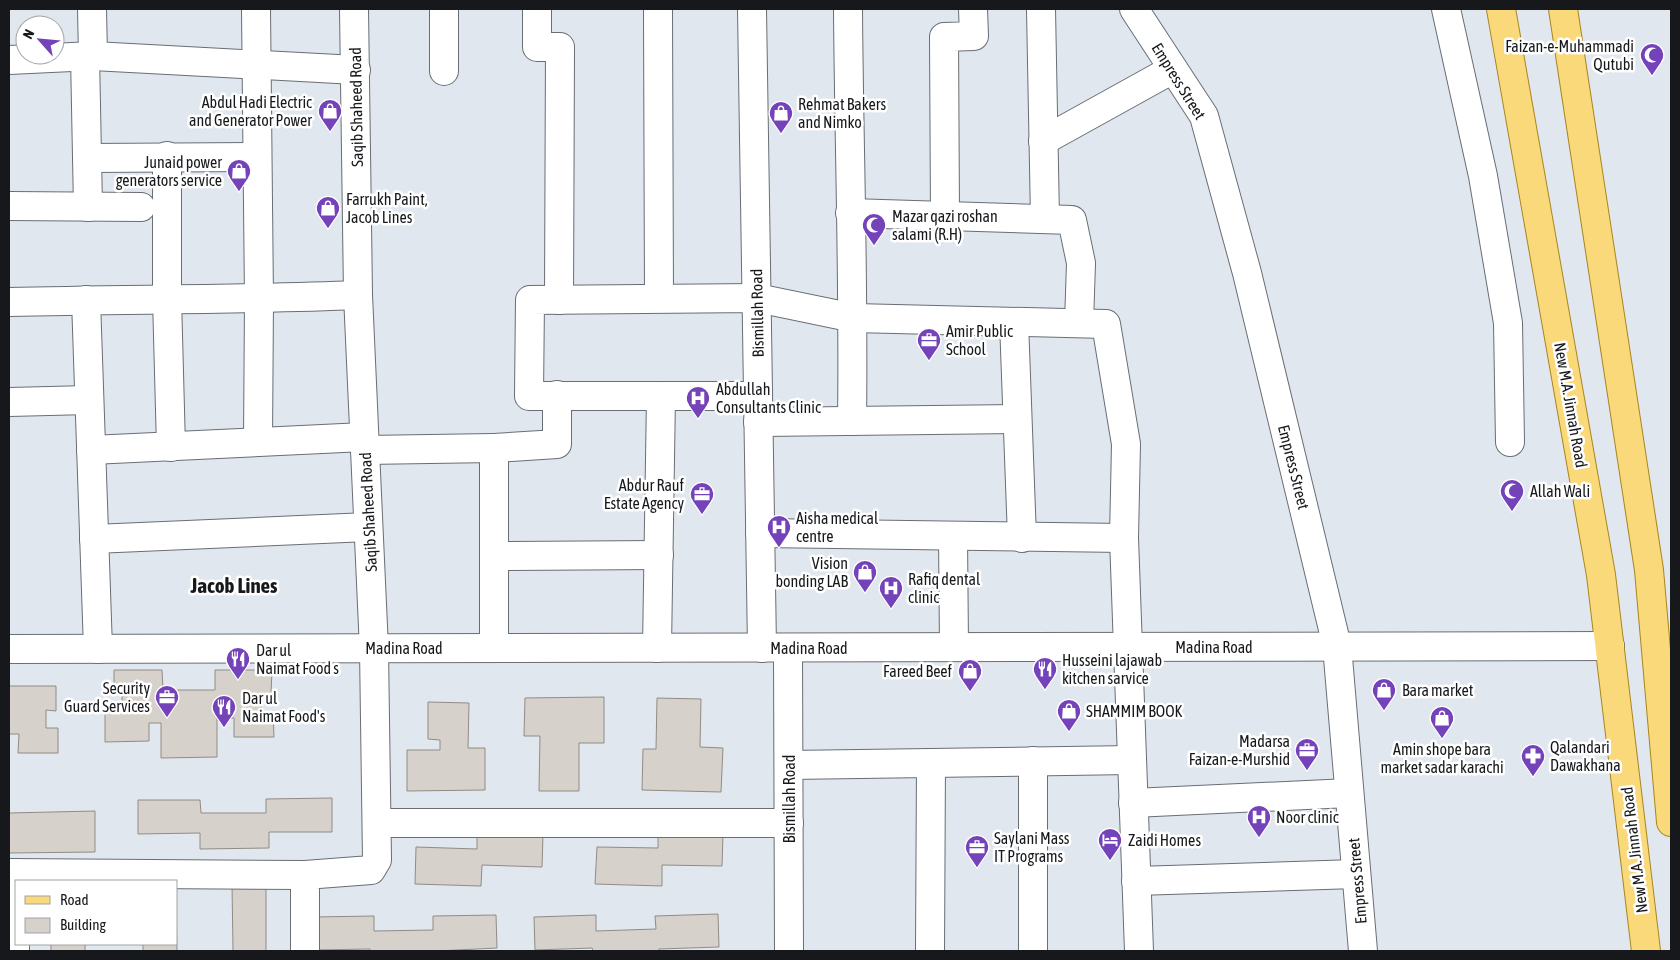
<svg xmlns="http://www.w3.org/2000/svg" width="1680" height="960" font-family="'Asap Condensed',sans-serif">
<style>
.building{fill:#d6d1ca;stroke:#908c85}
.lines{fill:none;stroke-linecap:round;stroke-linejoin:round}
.minor-casing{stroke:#686e74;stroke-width:30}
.major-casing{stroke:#a88520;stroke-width:30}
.minor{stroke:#fff;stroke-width:28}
.major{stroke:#fad97b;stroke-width:28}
.labels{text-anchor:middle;stroke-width:5;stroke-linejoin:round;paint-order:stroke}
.poi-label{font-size:16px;fill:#16181b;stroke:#fff;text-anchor:start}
.street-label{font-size:16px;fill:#16181b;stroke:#fff}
.district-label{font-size:21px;font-weight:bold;fill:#16181b;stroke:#fff}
</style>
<rect width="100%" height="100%" fill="#e1e7ee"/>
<g class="building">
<polygon points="114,670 162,670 163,690 215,690 215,670 272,670 271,694 261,694 261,712 273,712 274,737 234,737 234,718 217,718 217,757 161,758 161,723 149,723 149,741 105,742 105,711 122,712 122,692 114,692"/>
<polygon points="9,686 56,686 56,711 46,710 46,728 58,728 58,753 18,753 19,734 9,734"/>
<polygon points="604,697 604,743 579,743 579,791 539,791 540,736 524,736 525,698"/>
<polygon points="657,698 701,699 700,747 723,748 721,792 642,790 643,749 656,749"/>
<polygon points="428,702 469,703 468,748 485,748 485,790 407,791 407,750 440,750 440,740 428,739"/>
<polygon points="332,798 332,832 269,832 269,848 200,849 200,833 138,834 138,800 200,800 201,813 266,813 266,799"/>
<polygon points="95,811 95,852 9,853 9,813"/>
<polygon points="477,833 543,834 542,867 482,865 481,886 415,884 416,847 477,849"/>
<polygon points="658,833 723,834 722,866 662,865 662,886 595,884 597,847 658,848"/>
<polygon points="232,884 266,884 266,951 233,951"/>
<polygon points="176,904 177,951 143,951 143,944 176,944"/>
<polygon points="718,914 719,947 659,949 659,951 593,951 592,948 535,950 534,917 596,915 596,931 656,929 655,916"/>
<polygon points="496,915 497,948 436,951 370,951 370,949 313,950 312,917 374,916 374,931 433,930 433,916"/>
<rect x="51" y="944" width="34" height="7"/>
</g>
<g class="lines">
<g class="minor-casing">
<g id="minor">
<polyline points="92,9 93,56"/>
<polyline points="256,9 259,300 258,441"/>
<polyline points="537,9 537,47 560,47 559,300"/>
<polyline points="658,9 659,298"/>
<polyline points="752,9 762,648"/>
<path d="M848,9C849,146 854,283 852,421"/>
<polyline points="1041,9 1045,219"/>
<polyline points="1134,9 1204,116 1247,273 1337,646 1363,951"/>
<polyline points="1446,9 1483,176 1508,323 1510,442"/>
<polyline points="85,56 88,207"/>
<polyline points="9,60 93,56 356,70"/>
<polyline points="444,71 444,9"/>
<polyline points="1043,141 1173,69"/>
<polyline points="167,156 167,298 171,447"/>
<polyline points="87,158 257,157"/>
<polyline points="9,206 141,207"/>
<polyline points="850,213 1072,220 1081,263 1079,323"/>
<polyline points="945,217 944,37 974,36 973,9"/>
<polyline points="86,300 98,649"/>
<path d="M9,302C125,299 241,300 358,295"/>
<polyline points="1014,322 1022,538"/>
<polyline points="758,396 529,396 530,300 757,298 854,318 1106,324 1126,444 1124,538 1139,951"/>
<polyline points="9,402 89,400"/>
<polyline points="758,422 1017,419"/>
<polyline points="494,448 557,444 557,395"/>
<polyline points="91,450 364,437"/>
<polyline points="365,450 494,448 494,648"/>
<polyline points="760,533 1124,538"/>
<polyline points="953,536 954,647"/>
<polyline points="94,539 368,527"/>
<polyline points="494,556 659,555"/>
<polyline points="657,648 661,396"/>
<polyline points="788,648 789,951"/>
<polyline points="9,649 1610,646"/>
<polyline points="789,765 1132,760"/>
<polyline points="1133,803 1349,793"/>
<polyline points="379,823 789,823"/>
<polyline points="9,873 305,875"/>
<polyline points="15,873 15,951"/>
<polyline points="1136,881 1356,874"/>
<polyline points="305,951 305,875 371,870 377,860 374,649 358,295 354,9"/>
<polyline points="930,951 931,763"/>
<polyline points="1033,951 1033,761"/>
</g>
</g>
<g class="major-casing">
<g id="major">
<polyline points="1501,9 1601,575 1646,951"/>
<polyline points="1563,9 1649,570 1671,822"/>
</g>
</g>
<use href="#minor" class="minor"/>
<use href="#major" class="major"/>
</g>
<defs>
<g id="mosque-pin" transform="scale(1.25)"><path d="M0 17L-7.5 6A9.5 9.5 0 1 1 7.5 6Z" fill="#7442b9" stroke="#fff"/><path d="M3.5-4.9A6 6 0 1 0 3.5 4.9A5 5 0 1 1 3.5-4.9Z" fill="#fff"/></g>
<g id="shop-pin" transform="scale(1.25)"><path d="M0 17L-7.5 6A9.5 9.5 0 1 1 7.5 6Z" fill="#7442b9" stroke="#fff"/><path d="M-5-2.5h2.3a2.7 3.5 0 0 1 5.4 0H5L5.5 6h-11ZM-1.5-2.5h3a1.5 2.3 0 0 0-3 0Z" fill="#fff"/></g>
<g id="office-pin" transform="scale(1.25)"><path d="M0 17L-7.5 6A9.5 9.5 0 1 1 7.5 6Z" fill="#7442b9" stroke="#fff"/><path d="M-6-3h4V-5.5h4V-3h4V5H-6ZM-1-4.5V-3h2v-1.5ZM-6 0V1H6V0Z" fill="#fff"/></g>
<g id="hospital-pin" transform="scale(1.25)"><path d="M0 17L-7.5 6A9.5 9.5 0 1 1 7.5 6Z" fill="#7442b9" stroke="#fff"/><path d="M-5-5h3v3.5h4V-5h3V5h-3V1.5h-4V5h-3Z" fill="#fff"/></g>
<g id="restaurant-pin" transform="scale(1.25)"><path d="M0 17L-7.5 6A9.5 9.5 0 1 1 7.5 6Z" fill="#7442b9" stroke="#fff"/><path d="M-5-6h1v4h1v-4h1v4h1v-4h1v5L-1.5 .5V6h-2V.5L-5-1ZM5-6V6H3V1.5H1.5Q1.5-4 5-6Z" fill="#fff"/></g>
<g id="pharmacy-pin" transform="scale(1.25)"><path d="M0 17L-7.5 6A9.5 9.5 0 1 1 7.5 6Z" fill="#7442b9" stroke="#fff"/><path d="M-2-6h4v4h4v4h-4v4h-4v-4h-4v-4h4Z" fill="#fff"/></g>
<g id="hotel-pin" transform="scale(1.25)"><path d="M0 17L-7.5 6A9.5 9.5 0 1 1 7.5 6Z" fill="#7442b9" stroke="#fff"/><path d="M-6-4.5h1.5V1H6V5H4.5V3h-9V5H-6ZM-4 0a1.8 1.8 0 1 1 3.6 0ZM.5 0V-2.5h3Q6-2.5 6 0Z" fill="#fff"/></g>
</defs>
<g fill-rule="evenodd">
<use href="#mosque-pin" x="1652" y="55"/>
<use href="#shop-pin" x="330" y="111"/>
<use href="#shop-pin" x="781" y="113"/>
<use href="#shop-pin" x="239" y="171"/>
<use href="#shop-pin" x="328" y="208"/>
<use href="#mosque-pin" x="874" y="225"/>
<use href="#office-pin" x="929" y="340"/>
<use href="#hospital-pin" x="698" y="398"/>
<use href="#mosque-pin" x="1512" y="491"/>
<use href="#office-pin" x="702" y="494"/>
<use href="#hospital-pin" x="779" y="527"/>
<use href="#shop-pin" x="865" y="572"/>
<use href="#hospital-pin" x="891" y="588"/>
<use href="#restaurant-pin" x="238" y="659"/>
<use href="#restaurant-pin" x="1045" y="669"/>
<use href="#shop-pin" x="970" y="671"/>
<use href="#shop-pin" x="1384" y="690"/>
<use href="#office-pin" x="167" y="697"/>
<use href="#restaurant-pin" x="224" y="707"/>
<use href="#shop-pin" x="1069" y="711"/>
<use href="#shop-pin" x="1442" y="718"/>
<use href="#office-pin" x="1307" y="750"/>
<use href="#pharmacy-pin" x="1533" y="756"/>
<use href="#hospital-pin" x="1259" y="817"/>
<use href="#hotel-pin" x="1110" y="840"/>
<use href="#office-pin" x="977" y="847"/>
</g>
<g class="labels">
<g class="poi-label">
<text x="1634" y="52" text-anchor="end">Faizan-e-Muhammadi<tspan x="1634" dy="18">Qutubi</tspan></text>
<text x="312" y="108" text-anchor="end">Abdul Hadi Electric<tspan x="312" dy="18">and Generator Power</tspan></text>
<text x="798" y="110">Rehmat Bakers<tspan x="798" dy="18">and Nimko</tspan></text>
<text x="222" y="168" text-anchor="end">Junaid power<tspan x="222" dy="18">generators service</tspan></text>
<text x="346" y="205">Farrukh Paint,<tspan x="346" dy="18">Jacob Lines</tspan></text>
<text x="892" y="222">Mazar qazi roshan<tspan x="892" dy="18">salami (R.H)</tspan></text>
<text x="946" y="337">Amir Public<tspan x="946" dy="18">School</tspan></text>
<text x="716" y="395">Abdullah<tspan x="716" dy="18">Consultants Clinic</tspan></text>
<text x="684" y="491" text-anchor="end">Abdur Rauf<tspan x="684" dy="18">Estate Agency</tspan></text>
<text x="1530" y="497">Allah Wali</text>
<text x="796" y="524">Aisha medical<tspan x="796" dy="18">centre</tspan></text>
<text x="848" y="569" text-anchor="end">Vision<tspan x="848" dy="18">bonding LAB</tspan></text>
<text x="908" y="585">Rafiq dental<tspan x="908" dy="18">clinic</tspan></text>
<text x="256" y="656">Dar ul<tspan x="256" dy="18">Naimat Food s</tspan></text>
<text x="1062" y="666">Husseini lajawab<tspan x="1062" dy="18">kitchen sarvice</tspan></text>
<text x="952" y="677" text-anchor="end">Fareed Beef</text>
<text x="150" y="694" text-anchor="end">Security<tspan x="150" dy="18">Guard Services</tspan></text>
<text x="1402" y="696">Bara market</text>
<text x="242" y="704">Dar ul<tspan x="242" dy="18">Naimat Food's</tspan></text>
<text x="1086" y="717">SHAMMIM BOOK</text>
<text x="1290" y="747" text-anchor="end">Madarsa<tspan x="1290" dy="18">Faizan-e-Murshid</tspan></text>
<text x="1550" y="753">Qalandari<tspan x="1550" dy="18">Dawakhana</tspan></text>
<text x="1442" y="755" text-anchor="middle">Amin shope bara<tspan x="1442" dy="18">market sadar karachi</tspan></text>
<text x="1276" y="823">Noor clinic</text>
<text x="994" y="844">Saylani Mass<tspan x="994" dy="18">IT Programs</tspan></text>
<text x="1128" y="846">Zaidi Homes</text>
</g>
<g class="street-label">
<text transform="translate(1179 81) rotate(58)" y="6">Empress Street</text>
<text transform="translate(356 107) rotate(-91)" y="6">Saqib Shaheed Road</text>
<text transform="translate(757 313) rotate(-91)" y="6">Bismillah Road</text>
<text transform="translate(1571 405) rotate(80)" y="6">New M.A. Jinnah Road</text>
<text transform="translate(1294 467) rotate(76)" y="6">Empress Street</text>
<text transform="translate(368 512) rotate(-93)" y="6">Saqib Shaheed Road</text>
<text x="1214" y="653">Madina Road</text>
<text x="404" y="654">Madina Road</text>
<text x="809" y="654">Madina Road</text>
<text transform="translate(789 799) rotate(-90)" y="6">Bismillah Road</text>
<text transform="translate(1634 850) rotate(-97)" y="6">New M.A. Jinnah Road</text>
<text transform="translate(1357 881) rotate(-95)" y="6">Empress Street</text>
</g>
<g class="district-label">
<text x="234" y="593">Jacob Lines</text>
</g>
</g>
<rect width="1680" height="960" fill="none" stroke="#16181b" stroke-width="20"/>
<rect x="15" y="880" width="162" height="65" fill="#ffffff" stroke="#a2a3a4"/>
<rect x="25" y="896" width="25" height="8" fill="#fad97b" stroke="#a2a3a4"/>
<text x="60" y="905" font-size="15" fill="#16181b">Road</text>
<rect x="25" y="918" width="25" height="15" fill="#d6d1ca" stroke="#a2a3a4"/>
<text x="60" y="930" font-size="15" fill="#16181b">Building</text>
<g transform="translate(40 40) rotate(297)"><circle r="24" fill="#ffffff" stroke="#a2a3a4"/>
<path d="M0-4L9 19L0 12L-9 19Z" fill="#7442b9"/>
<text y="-8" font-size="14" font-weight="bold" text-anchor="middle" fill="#16181b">N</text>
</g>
</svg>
